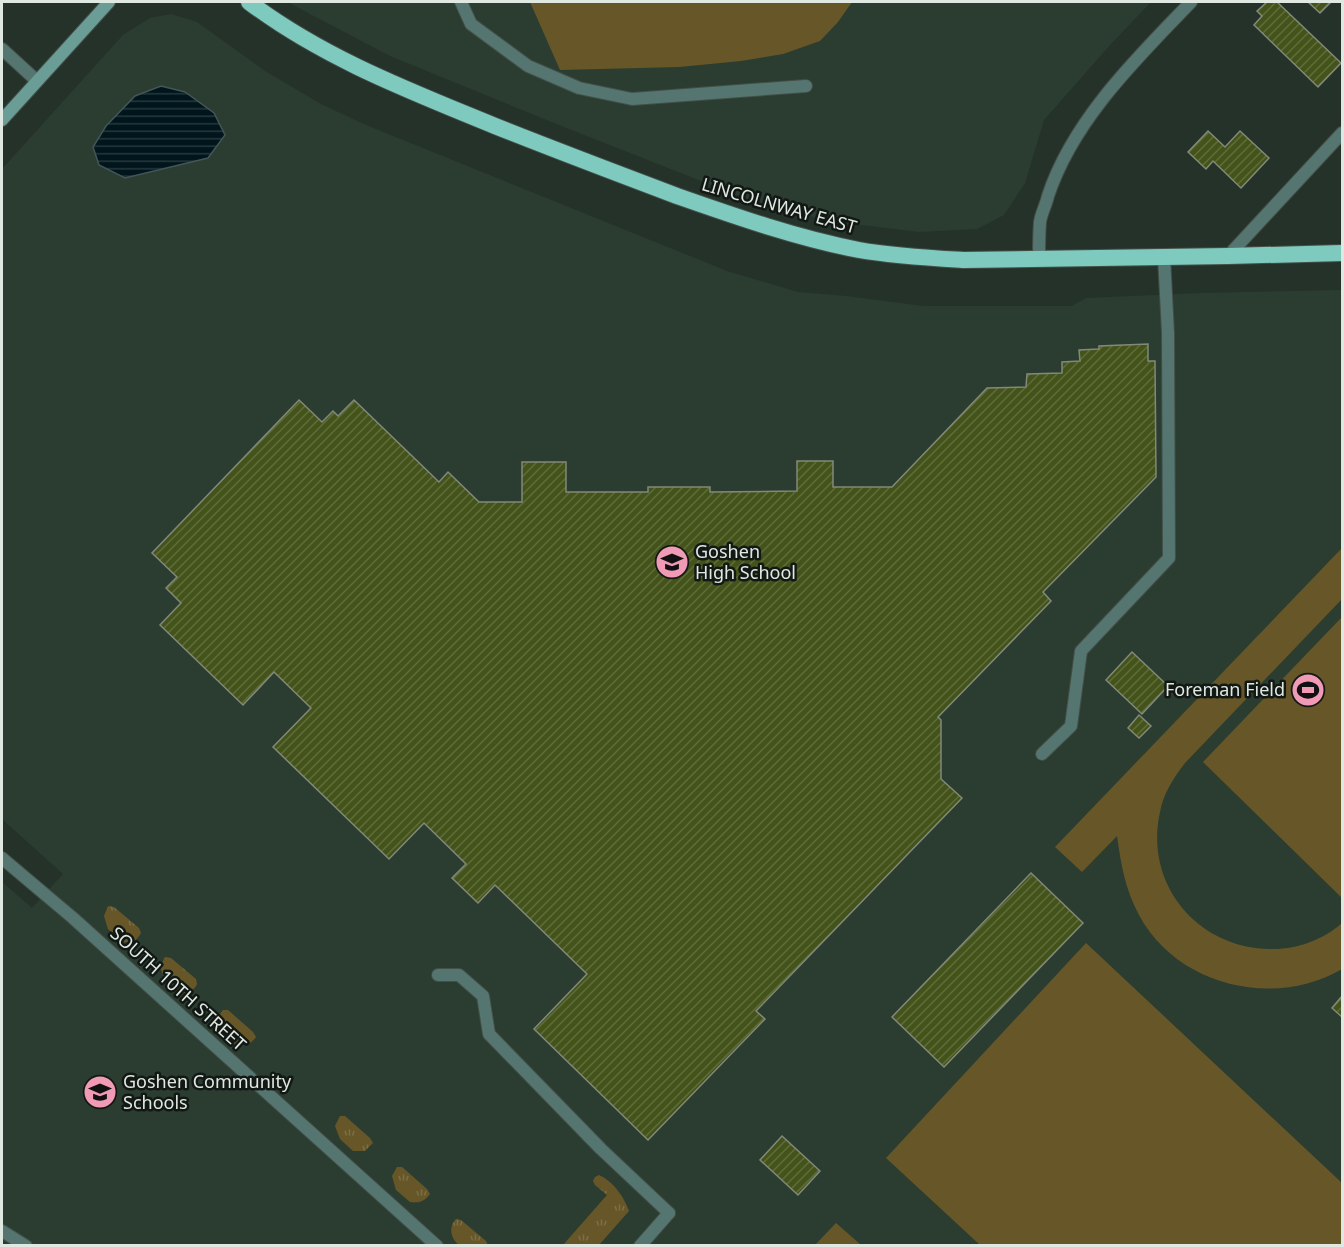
<svg xmlns="http://www.w3.org/2000/svg" width="1344" height="1247" font-family="'Noto Sans',sans-serif">
<style>
.built{fill:#2b3d31}
.grass{fill:url(#grass-tufts)}
.green{fill:#675728}
.water{fill:url(#water-rules);stroke:#435557;stroke-width:1.5}
.building{fill:url(#building-hatch);stroke:#838979;stroke-width:1.5}
.lines{fill:none;stroke-linecap:round;stroke-linejoin:round}
.service-casing{stroke:#434f47;stroke-width:14}
.minor-casing{stroke:#434f47;stroke-width:14}
.tertiary-casing{stroke:#434f47;stroke-width:14}
.secondary-casing{stroke:#434f47;stroke-width:14}
.trunk-casing{stroke:#434f47;stroke-width:18}
.service{stroke:#557571;stroke-width:12}
.minor{stroke:#557571;stroke-width:12}
.tertiary{stroke:#557571;stroke-width:12}
.secondary{stroke:#699d96;stroke-width:12}
.trunk{stroke:#7ecabf;stroke-width:16}
.labels{text-anchor:middle;stroke-width:5;stroke-linejoin:round;paint-order:stroke}
.street-label{font-size:18px;fill:#e0e8e2;stroke:#121814}
.poi-label{font-size:18px;fill:#e0e8e2;stroke:#121814;text-anchor:start}
</style>
<defs>
<pattern id="grass-tufts" width="24" height="20" patternUnits="userSpaceOnUse" patternTransform="scale(1.5)"><rect width="24" height="20" fill="#675728"/><path d="M3 7l-1-3M5 7V3M7 7l1-3M15 17l-1-3M17 17v-4M19 17l1-3" fill="none" stroke="#7c6f47"/></pattern>
<pattern id="water-rules" width="6" height="5" patternUnits="userSpaceOnUse" patternTransform="scale(1.5)"><rect width="6" height="5" fill="#00161c"/><path d="M0 2.5h6" fill="none" stroke="#25383d"/></pattern>
<pattern id="building-hatch" width="6" height="6" patternUnits="userSpaceOnUse" patternTransform="scale(1.5)"><rect width="6" height="6" fill="#44531a"/><path d="M-1 1l2-2M0 6l6-6M5 7l2-2" fill="none" stroke="#5f6c3b"/></pattern>
</defs>
<rect width="100%" height="100%" fill="#253229"/>
<g class="built">
<polygon points="288,2 1151,2 1110,45 1044,120 1025,183 1004,215 977,229 919,232 829,221 747,199 564,127 390,56 293,5"/>
<polygon points="171,14 197,22 265,71 321,104 366,125 727,271 798,292 846,296 923,306 1072,306 1086,298 1202,293 1342,290 1342,1245 2,1245 2,882 32,908 63,874 2,819 2,169 123,35 150,18"/>
</g>
<g class="grass">
<path d="M108,906L114,907L139,928L141,933C136,942 131,943 122,942L108,929L104,916Z"/>
<path d="M165,957L171,958L196,979L197,984C193,992 187,994 178,992L165,980L160,967Z"/>
<path d="M223,1010H228L253,1032L256,1037C250,1045 245,1046 236,1045C225,1035 211,1025 223,1010Z"/>
<polygon points="340,1116 345,1116 370,1138 373,1143 365,1151 353,1151 340,1139 335,1126"/>
<path d="M397,1167H402L427,1189L430,1194C424,1202 419,1203 410,1202L396,1190L392,1176Z"/>
<path d="M599,1175C613,1181 624,1197 629,1211L599,1245H563L607,1195L595,1185L593,1181L595,1177Z"/>
<path d="M456,1219L461,1220L486,1241L488,1245H459C451,1239 448,1227 456,1219Z"/>
</g>
<g class="green">
<polygon points="530,2 852,2 838,22 820,41 783,54 741,61 679,67 560,70"/>
<path d="M1342,548V599L1185,763C1174,777 1163,794 1160,812C1144,884 1197,948 1270,949C1296,950 1323,940 1342,923V969C1274,1009 1177,986 1139,915C1125,889 1121,864 1117,836L1082,872L1055,847Z"/>
<polygon points="1342,617 1342,898 1203,762"/>
<polygon points="1086,943 1342,1183 1342,1245 980,1245 886,1158"/>
<polygon points="836,1223 861,1245 815,1245"/>
</g>
<polygon class="water" points="161,86 185,92 214,113 225,135 208,158 125,178 99,165 93,147 106,126 135,96"/>
<g class="building">
<polygon points="1267,2 1277,2 1341,63 1318,87 1254,25 1262,16 1257,11"/>
<polygon points="1308,2 1331,2 1320,13"/>
<polygon points="1208,131 1225,147 1240,131 1269,158 1241,188 1213,161 1206,169 1188,152"/>
<polygon points="1148,344 1148,361 1155,361 1156,477 1043,592 1051,601 938,717 941,720 941,779 962,798 756,1011 765,1019 648,1140 534,1029 587,974 495,885 478,903 452,878 466,864 424,823 389,859 273,747 311,708 274,672 243,705 160,625 181,603 166,588 177,577 152,553 299,400 322,422 333,411 338,416 354,400 439,482 448,472 479,502 522,502 522,462 566,462 566,492 648,492 648,487 710,487 710,492 797,491 797,461 833,461 833,487 892,487 987,388 1026,387 1027,374 1062,373 1062,362 1080,361 1079,350 1099,349 1099,346"/>
<polygon points="1132,652 1168,686 1142,714 1106,680"/>
<polygon points="1139,715 1151,726 1139,738 1128,728"/>
<polygon points="1031,873 1083,923 944,1067 892,1017"/>
<polygon points="1342,996 1342,1017 1332,1008"/>
<polygon points="782,1136 820,1171 798,1195 760,1160"/>
</g>
<g class="lines">
<g class="service-casing">
<g id="service">
<polyline points="461,2 471,24 528,66 579,88 632,99 806,86"/>
<polyline points="1228,256 1342,133"/>
<polyline points="1042,754 1071,726 1081,651 1169,558 1168,333 1164,257"/>
<polyline points="438,975 459,975 483,996 489,1034 601,1149 669,1213"/>
<polyline points="2,1231 26,1246"/>
</g>
</g>
<g class="minor-casing">
<g id="minor">
<polyline points="2,49 37,81"/>
<polyline points="2,858 73,918 437,1246"/>
<polyline points="640,1246 669,1213"/>
</g>
</g>
<g class="tertiary-casing">
<path id="tertiary" d="M1039,259C1039,247 1039,234 1040,222C1041,214 1046,205 1048,196C1073,120 1137,58 1191,2"/>
</g>
<g class="secondary-casing">
<polyline id="secondary" points="2,120 109,2"/>
</g>
<g class="trunk-casing">
<path id="trunk" d="M249,2C323,58 410,91 495,126C555,150 616,173 677,196C737,217 797,238 859,250C893,256 929,258 963,260L1228,256L1342,253"/>
</g>
<use href="#service" class="service"/>
<use href="#minor" class="minor"/>
<use href="#tertiary" class="tertiary"/>
<use href="#secondary" class="secondary"/>
<use href="#trunk" class="trunk"/>
</g>
<defs>
<g id="school-disc" transform="scale(1.725)"><circle r="9.5" fill="#f09ab6" stroke="#121814"/><path d="M0-5L7-2L0 1L-7-2ZM-4 1L0 2.5L4 1V4Q0 6-4 4Z" fill="#111"/></g>
<g id="stadium-disc" transform="scale(1.725)"><circle r="9.5" fill="#f09ab6" stroke="#121814"/><path d="M0-5a6.5 5 0 1 0 0 10a6.5 5 0 1 0 0-10ZM-3.5-1.8h7v3.6h-7Z" fill="#111"/></g>
</defs>
<g fill-rule="evenodd">
<use href="#school-disc" x="672" y="562"/>
<use href="#stadium-disc" x="1308" y="690"/>
<use href="#school-disc" x="100" y="1092"/>
</g>
<g class="labels">
<g class="street-label">
<text transform="translate(779 206) rotate(16)" y="6">LINCOLNWAY EAST</text>
<text transform="translate(178 989) rotate(42)" y="6">SOUTH 10TH STREET</text>
</g>
<g class="poi-label">
<text x="695" y="558">Goshen<tspan x="695" dy="21">High School</tspan></text>
<text x="1285" y="696" text-anchor="end">Foreman Field</text>
<text x="123" y="1088">Goshen Community<tspan x="123" dy="21">Schools</tspan></text>
</g>
</g>
<rect width="1344" height="1247" fill="none" stroke="#e0e8e2" stroke-width="6"/>
</svg>
